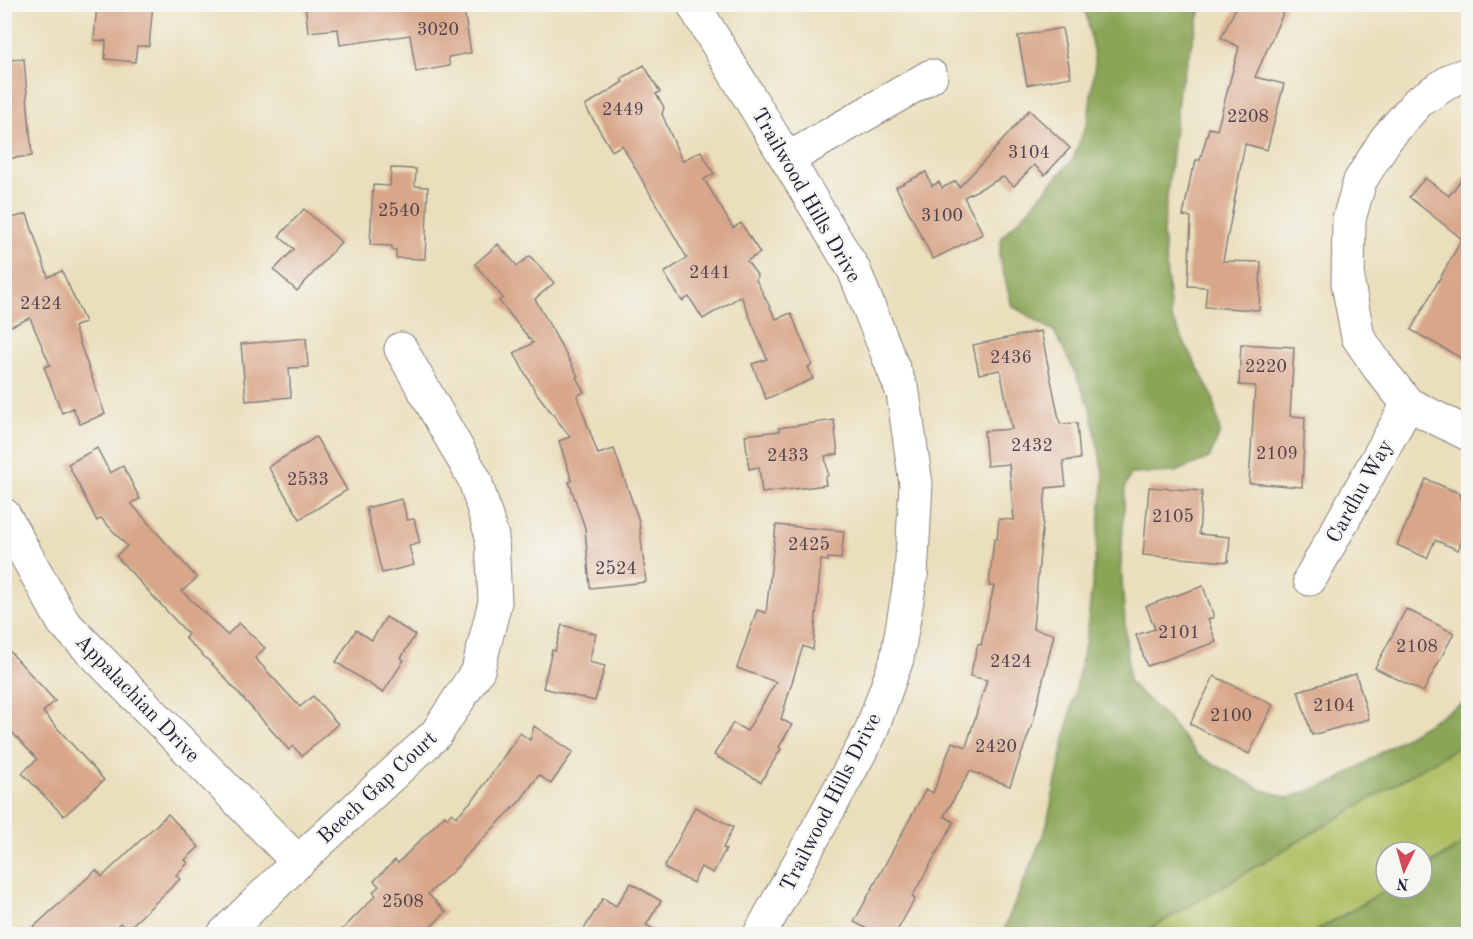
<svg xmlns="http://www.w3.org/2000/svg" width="1473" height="939" font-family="'Old Standard TT',serif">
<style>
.green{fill:#aebe61;stroke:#68704e;stroke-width:1.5}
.forest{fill:#8aa557;stroke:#566449;stroke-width:1.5}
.building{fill:#d8a689}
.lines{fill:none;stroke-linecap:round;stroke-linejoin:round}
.minor-casing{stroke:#86807c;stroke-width:35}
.minor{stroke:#fff;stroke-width:33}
.labels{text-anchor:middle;stroke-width:4.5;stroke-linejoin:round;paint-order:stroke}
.number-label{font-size:18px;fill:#50434e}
.street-label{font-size:21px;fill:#22223b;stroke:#f6f6f2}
</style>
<rect width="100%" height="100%" fill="#f6f6f2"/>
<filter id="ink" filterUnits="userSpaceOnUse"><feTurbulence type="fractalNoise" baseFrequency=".0167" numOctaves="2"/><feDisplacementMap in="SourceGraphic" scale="12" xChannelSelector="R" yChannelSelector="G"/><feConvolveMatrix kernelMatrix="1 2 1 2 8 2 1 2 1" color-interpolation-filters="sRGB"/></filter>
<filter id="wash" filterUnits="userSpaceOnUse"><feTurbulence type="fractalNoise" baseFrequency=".008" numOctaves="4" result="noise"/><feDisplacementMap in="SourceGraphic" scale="24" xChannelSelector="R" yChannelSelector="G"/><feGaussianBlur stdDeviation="1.35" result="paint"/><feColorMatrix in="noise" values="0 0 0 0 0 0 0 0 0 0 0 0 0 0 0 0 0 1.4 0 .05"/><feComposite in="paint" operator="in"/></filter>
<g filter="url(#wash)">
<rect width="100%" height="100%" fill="#eadfbc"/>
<polygon class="green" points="1468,741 1468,841 1422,869 1422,852 1386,852 1386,888 1389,888 1311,934 1142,934"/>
<g class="forest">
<polygon points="1082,5 1202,5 1179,91 1163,233 1171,317 1213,397 1220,433 1209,458 1175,472 1131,474 1125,487 1121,564 1129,682 1165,716 1199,756 1260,789 1288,798 1335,782 1421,727 1468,700 1468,741 1142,934 1002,934 1046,828 1086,640 1104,478 1091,410 1071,364 1054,331 1012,306 999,256 1002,236 1020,219 1073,159 1088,120 1095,63 1087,17"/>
<polygon points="1468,841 1468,934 1311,934 1389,888 1422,888 1422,869"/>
</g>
<g id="blocks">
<g class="building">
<polygon points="97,4 153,4 149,46 137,46 135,62 105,59 106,41 94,40"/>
<polygon points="305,4 463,4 471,53 448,57 450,66 416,72 410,35 340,45 338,29 308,32"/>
<polygon points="1238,4 1287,4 1255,77 1284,84 1267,150 1245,144 1223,261 1261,262 1259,310 1205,307 1207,287 1188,286 1191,217 1183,216 1192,170 1194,170 1196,160 1200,160 1209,128 1217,130 1239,47 1221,38"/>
<polygon points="1062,28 1071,77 1027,85 1018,36"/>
<polygon points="24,59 32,156 4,159 4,60"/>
<polygon points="644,65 660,92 656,94 664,107 662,114 682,161 701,151 714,174 704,179 733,228 741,223 760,253 747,261 757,275 756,280 776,319 791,313 812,365 808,367 813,379 766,399 752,364 767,359 741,296 703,319 689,297 682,301 664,273 687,258 622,145 612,151 585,106 623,82 621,79"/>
<polygon points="1029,110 1070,148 1045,175 1034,165 1014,186 1003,177 964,197 983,234 933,259 896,187 926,172 932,186 939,182 942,188 956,181 959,187 988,157"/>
<polygon points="391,168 416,169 415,186 428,187 425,259 396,258 396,250 392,250 392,246 370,245 373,185 390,186"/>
<polygon points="1468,171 1468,362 1411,330 1462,239 1409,197 1425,178 1449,196"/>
<polygon points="304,209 341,242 297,291 274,270 294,249 279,236"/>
<polygon points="27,214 48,277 62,271 85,322 74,327 105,414 80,424 73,408 62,413 44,367 50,365 30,318 11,326 4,311 4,220"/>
<polygon points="498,244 517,266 530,256 554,283 535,299 578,376 576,377 584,392 577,396 598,454 614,449 639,521 646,582 590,588 585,528 569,482 572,481 559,441 570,437 535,391 514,353 533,343 499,301 503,298 475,264"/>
<polygon points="1041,331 1060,424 1077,423 1080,459 1063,461 1066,486 1046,488 1033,629 1054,634 1033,722 1010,786 970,771 944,816 954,822 912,897 915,899 895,934 877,934 854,922 926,789 933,793 952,742 966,747 987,680 970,676 978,644 981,645 994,586 989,586 994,539 997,539 999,519 1014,520 1009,464 987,466 984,431 1012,429 1000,370 979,374 973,345"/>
<polygon points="306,338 308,367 289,368 291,397 246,401 241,344"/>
<polygon points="1241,344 1294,347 1290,416 1305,417 1302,487 1249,483 1255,386 1239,385"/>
<polygon points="834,420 838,454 825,456 828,475 825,478 826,485 762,493 759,467 749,469 745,435 780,431 778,428"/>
<polygon points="316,437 347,490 300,519 268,467"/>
<polygon points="97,448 110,473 123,466 140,499 131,503 197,578 182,591 227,635 239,623 265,648 255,658 300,707 313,696 338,724 302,756 293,746 289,750 217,669 185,638 188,634 116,556 127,546 101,518 97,521 68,464"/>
<polygon points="1426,479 1461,494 1460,497 1468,501 1468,527 1458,550 1435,540 1427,558 1397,545"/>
<polygon points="1149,487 1202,491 1199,534 1230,537 1228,562 1143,555"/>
<polygon points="402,499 407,520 414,519 420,543 409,546 414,565 382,573 366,508"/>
<polygon points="776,525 844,531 841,559 828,558 828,561 821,560 813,650 803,646 781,719 792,725 779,747 781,749 761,782 714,755 733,723 747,731 776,682 737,668 757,610 766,613"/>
<polygon points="1203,586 1214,617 1208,619 1216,642 1147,666 1136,635 1155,629 1146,606"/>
<polygon points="1406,609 1454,633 1423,692 1375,668"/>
<polygon points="386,617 415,635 401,658 404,660 383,693 336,662 356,630 372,640"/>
<polygon points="562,625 596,634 589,662 605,666 595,701 543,688 552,650 555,651"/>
<polygon points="4,645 55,701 43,712 104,780 64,816 22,773 37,759 4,724"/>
<polygon points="1356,674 1369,719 1312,735 1298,691"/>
<polygon points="1214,676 1273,705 1249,754 1190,724"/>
<polygon points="534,726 573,752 551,784 539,775 520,801 462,860 463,861 450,874 428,894 446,912 423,934 338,934 376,895 373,892 379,886 374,881 395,860 398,863 445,815 447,818 452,813 456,817 477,795 520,733 530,740"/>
<polygon points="695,807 733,827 723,848 726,849 713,873 701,867 693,883 664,868"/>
<polygon points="168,814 199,847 185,860 188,863 176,875 180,879 127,930 120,923 107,934 26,934 96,870 102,877"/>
<polygon points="631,883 661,901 646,925 662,934 581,934 603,898 616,906"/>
</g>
</g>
</g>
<g filter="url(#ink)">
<use href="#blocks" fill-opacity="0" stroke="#86807c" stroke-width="1.5"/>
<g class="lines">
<g class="minor-casing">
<g id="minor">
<polyline points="693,4 854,270 903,393 916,484 911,576 897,659 870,734 760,934"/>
<polyline points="1468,74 1453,79 1418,102 1386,139 1360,181 1349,219 1348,284 1358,337 1379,368 1408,404 1468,434"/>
<polyline points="788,159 931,76"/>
<polyline points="4,515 63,622 298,862"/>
<polyline points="1310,579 1408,404"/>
<polyline points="224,934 298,862 436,734 478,670 495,602 492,537 475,480 401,349"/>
</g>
</g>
<use href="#minor" class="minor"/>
</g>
</g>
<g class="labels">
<g class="number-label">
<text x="438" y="35">3020</text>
<text x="623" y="115">2449</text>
<text x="1248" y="122">2208</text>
<text x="1029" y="158">3104</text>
<text x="399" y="216">2540</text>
<text x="942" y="221">3100</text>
<text x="710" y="278">2441</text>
<text x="41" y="309">2424</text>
<text x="1011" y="363">2436</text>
<text x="1266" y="372">2220</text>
<text x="1032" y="451">2432</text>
<text x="1277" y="459">2109</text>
<text x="788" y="461">2433</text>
<text x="308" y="485">2533</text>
<text x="1173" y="522">2105</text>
<text x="809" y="550">2425</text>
<text x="616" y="574">2524</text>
<text x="1179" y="638">2101</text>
<text x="1417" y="652">2108</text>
<text x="1011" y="667">2424</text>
<text x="1334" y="711">2104</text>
<text x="1231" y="721">2100</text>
<text x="996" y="752">2420</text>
<text x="403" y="907">2508</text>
</g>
<g class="street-label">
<text transform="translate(807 195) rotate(60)" y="7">Trailwood Hills Drive</text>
<text transform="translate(1359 491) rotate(-61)" y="7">Cardhu Way</text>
<text transform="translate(138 698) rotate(46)" y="7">Appalachian Drive</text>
<text transform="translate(377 787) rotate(-43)" y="7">Beech Gap Court</text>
<text transform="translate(830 802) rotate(-63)" y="7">Trailwood Hills Drive</text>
</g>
</g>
<rect width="1473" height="939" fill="none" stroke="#f6f6f2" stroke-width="24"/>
<g transform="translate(1404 870) rotate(185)"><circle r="28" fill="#f6f6f2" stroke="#a1a1a9" stroke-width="1.5"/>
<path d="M0-4.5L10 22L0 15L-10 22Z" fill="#d1495b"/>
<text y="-9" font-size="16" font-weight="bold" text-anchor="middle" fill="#22223b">N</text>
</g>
</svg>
